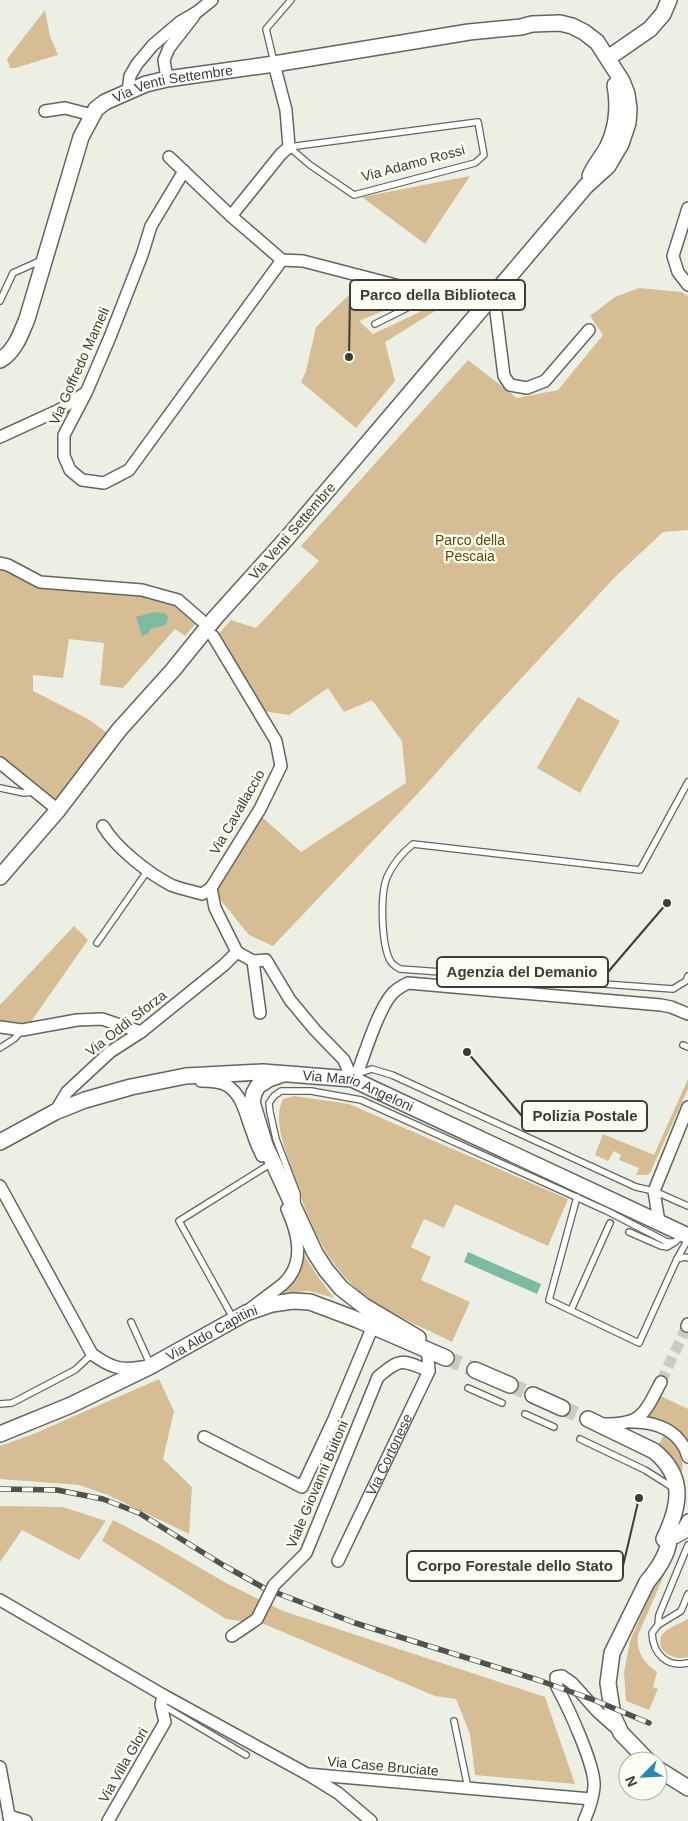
<svg xmlns="http://www.w3.org/2000/svg" width="688" height="1821" font-family="Helvetica,sans-serif">
<style>
.green{fill:#d7bd93}
.water{fill:#7bbba1}
.lines{fill:none;stroke-linecap:round;stroke-linejoin:round}
.street-tunnel{stroke:#c9ccc2;stroke-width:11;stroke-dasharray:11 5.5;stroke-linecap:butt}
.secondary-tunnel{stroke:#c9ccc2;stroke-width:15;stroke-dasharray:15 8;stroke-linecap:butt}
.lane-casing{stroke:#62665b;stroke-width:8}
.street-casing{stroke:#62665b;stroke-width:14}
.secondary-casing{stroke:#62665b;stroke-width:18}
.lane{stroke:#fff;stroke-width:5.5}
.street{stroke:#fff;stroke-width:11}
.secondary{stroke:#fff;stroke-width:15}
.rail-casing{stroke:#51524d;stroke-width:5.5}
.rail{stroke:#f9fef1;stroke-width:4;stroke-dasharray:11;stroke-linecap:butt}
.street-bridge-casing{stroke:#62665b;stroke-width:14;stroke-linecap:butt}
.street-bridge{stroke:#fff;stroke-width:11}
.labels{text-anchor:middle;stroke-width:5;stroke-linejoin:round;paint-order:stroke}
.street-label{font-size:14px;fill:#3c3d39;stroke:#f9fef1}
.park-label{font-size:14px;fill:#644601;stroke:#f9fef1}
.leader{fill:none;stroke:#3c3d39;stroke-width:2}
.callout-dot{fill:#3c3d39;stroke:#f9fef1;stroke-width:2}
.callout{fill:#f9fef1;stroke:#3c3d39;stroke-width:2}
.callout-label{font-size:15px;text-anchor:middle;font-weight:bold;fill:#3c3d39}
</style>
<rect width="100%" height="100%" fill="#ecf0e4"/>
<g class="green">
<polygon points="45,10 50,36 58,55 15,68 10,68 7,59"/>
<polygon points="470,176 425,244 362,197"/>
<polygon points="357,287 374,295 410,300 359,321 373,334 422,311 433,297 445,305 385,342 395,381 356,428 301,382 306,371 316,327"/>
<polygon points="639,288 681,292 688,296 688,530 663,532 615,577 482,721 422,789 273,946 249,935 215,893 262,817 301,852 406,783 402,741 372,700 344,712 328,688 289,715 263,711 217,636 231,620 256,628 319,561 301,546 468,360 517,398 558,390 603,335 590,316 615,297"/>
<polygon points="0,569 34,583 140,592 176,604 197,622 185,636 175,629 123,688 100,685 104,643 69,639 63,678 33,675 33,691 88,719 106,732 56,802 0,757"/>
<polygon points="578,697 620,721 580,793 537,768"/>
<polygon points="74,926 88,940 30,1023 0,1021 0,1005"/>
<polygon points="688,1079 688,1089 650,1173 647,1175 636,1175 639,1168 619,1160 621,1155 614,1151 608,1161 595,1155 603,1134 654,1155"/>
<path d="M294,1096L349,1104L568,1199L548,1246L455,1204L444,1228L424,1219L411,1247L431,1257L421,1280L470,1302L452,1342C427,1329 398,1318 374,1302C326,1271 307,1218 290,1165C284,1145 273,1119 283,1099Z"/>
<path d="M304,1255L318,1277L334,1298L309,1291L283,1293C294,1281 302,1270 304,1255Z"/>
<polygon points="159,1379 174,1411 163,1459 192,1487 189,1534 108,1495 79,1485 0,1479 0,1446 31,1435"/>
<path d="M661,1396L688,1409V1444C678,1429 667,1418 648,1417L655,1408Z"/>
<path d="M664,1435C678,1442 686,1460 681,1475L675,1462L659,1444Z"/>
<polygon points="0,1506 63,1507 106,1521 79,1560 22,1530 0,1562"/>
<polygon points="113,1520 159,1544 226,1583 283,1611 545,1697 575,1784 475,1775 470,1734 456,1699 435,1696 264,1624 226,1619 102,1541"/>
<path d="M668,1566L638,1635C636,1652 644,1663 657,1672L653,1687L658,1689L649,1710L626,1701L624,1672L630,1641L662,1567Z"/>
<path d="M688,1619V1657C676,1661 656,1653 661,1637C664,1629 681,1623 688,1619Z"/>
</g>
<g class="water">
<polygon points="154,612 166,614 168,617 166,625 150,629 149,633 142,636 136,617"/>
<polygon points="468,1252 541,1284 537,1294 464,1262"/>
</g>
<g class="lines">
<polyline class="street-tunnel" points="661,1382 687,1326"/>
<g class="secondary-tunnel">
<polyline points="446,1358 475,1370"/>
<polyline points="510,1385 533,1395"/>
<polyline points="562,1408 588,1419"/>
</g>
<g class="lane-casing">
<g id="lane">
<polyline points="274,62 266,29 291,0"/>
<polygon points="478,122 484,155 475,163 354,195 310,165 289,147"/>
<polyline points="0,301 13,273 42,260"/>
<polyline points="375,324 419,302 431,287"/>
<path d="M688,782L640,870L413,844C402,853 393,864 387,877C380,894 381,946 391,962C393,965 397,967 400,969L673,989L686,981L688,976"/>
<polyline points="0,788 24,793 34,792"/>
<polyline points="97,943 148,870"/>
<polyline points="683,1045 688,1047"/>
<polyline points="0,1048 14,1039 22,1030"/>
<polyline points="357,1074 372,1069 392,1075 636,1187 654,1191 688,1206"/>
<polyline points="577,1197 549,1300 639,1343 677,1259 688,1239"/>
<polyline points="297,1202 297,1194 276,1139 270,1112 269,1103 274,1096 281,1091 311,1091 361,1100 607,1211 667,1242 675,1242 682,1235"/>
<polyline points="629,1232 661,1246 667,1247 675,1242"/>
<polyline points="677,1259 685,1257 688,1258"/>
<polyline points="571,1310 610,1223"/>
<polyline points="233,1318 179,1221 267,1166"/>
<polyline points="131,1322 151,1366"/>
<polyline points="468,1388 502,1403"/>
<polyline points="0,1404 12,1403 75,1370 92,1354"/>
<polyline points="525,1414 554,1427"/>
<polyline points="580,1439 645,1470 675,1489"/>
<polyline points="677,1540 688,1534"/>
<path d="M688,1594L681,1611L658,1625L652,1633C653,1654 667,1668 688,1663"/>
<polyline points="658,1625 659,1615 688,1545"/>
<polyline points="162,1705 246,1755"/>
<polyline points="454,1721 468,1788"/>
</g>
</g>
<g class="street-casing">
<g id="street">
<polyline points="167,79 164,60 169,48 194,16"/>
<polyline points="128,91 130,76 137,64 153,45 180,22 197,12 212,0"/>
<polyline points="45,111 65,108 92,115"/>
<polyline points="169,157 231,216 282,260 303,261 407,288 432,286 454,293 484,308"/>
<polyline points="184,171 151,226 142,255 110,337 86,393 64,435 64,456 70,470 82,480 104,483 129,470 282,260"/>
<polyline points="688,208 673,256 678,272 688,285"/>
<polyline points="231,216 281,154 289,147 286,110 274,64"/>
<polyline points="494,296 504,376 510,385 527,388 545,381 589,330"/>
<polyline points="0,437 59,410 85,393"/>
<polyline points="0,563 8,565 40,582 142,590 178,600 201,620"/>
<polyline points="0,763 58,810"/>
<path d="M103,826C116,848 148,873 171,885C181,889 192,891 202,894L211,888L260,809L281,766L276,741L213,636"/>
<path d="M237,952L253,961L266,960L290,1000L315,1030L344,1060L352,1079L357,1074C365,1053 378,1010 392,994C396,989 402,986 408,983L661,1005L671,1007L688,1014"/>
<polyline points="253,961 260,1013"/>
<polyline points="0,1027 22,1030 77,1020 102,1019 141,1032"/>
<path d="M201,1081C210,1081 220,1081 228,1086C244,1097 246,1118 253,1134C255,1142 259,1149 262,1156"/>
<polyline points="55,1112 67,1092 110,1052 141,1032 224,965 237,952 215,908 211,888"/>
<path d="M0,1186L92,1354C110,1367 120,1371 142,1367"/>
<polyline points="659,1222 654,1191 688,1107"/>
<path d="M249,1310C260,1301 272,1293 283,1284C306,1263 298,1233 287,1209"/>
<polyline points="687,1326 688,1324"/>
<path d="M631,1422C656,1421 681,1431 688,1457"/>
<path d="M600,1424C642,1425 643,1416 661,1382"/>
<polyline points="204,1437 302,1487 334,1419 373,1326"/>
<polyline points="670,1541 684,1527 688,1520"/>
<path id="s1" d="M338,1561L429,1371L428,1356L425,1349"/>
<path d="M274,1585L306,1553L378,1377C401,1357 403,1360 429,1371"/>
<polyline points="0,1600 163,1695 307,1774 591,1799"/>
<polyline points="232,1636 257,1619 269,1595"/>
<polyline points="0,1767 10,1821"/>
<polyline points="309,1775 338,1793 371,1821"/>
<polyline points="9,1816 26,1821"/>
<polyline points="108,1821 165,1722 161,1705 163,1695"/>
<path d="M584,1821C589,1810 593,1799 594,1787C596,1767 568,1707 557,1687L556,1677L562,1676L572,1683L598,1712L617,1729"/>
</g>
</g>
<g class="secondary-casing">
<g id="secondary">
<polyline points="608,58 650,29 663,14 669,0"/>
<path d="M590,176C594,166 602,157 607,148C617,128 619,107 615,85"/>
<path id="s2" d="M0,360C15,352 21,333 27,319L81,137L96,109L105,102L146,84L167,79L274,64L469,32L521,27L532,24L560,23L572,26L584,32L597,42L622,81L627,94L629,109L628,123L621,144L608,166L586,186L287,538L215,618L173,670L119,730L58,810L0,877"/>
<polyline points="283,1074 269,1079 258,1086 254,1093 252,1102 265,1145 315,1253 326,1270 341,1288 364,1306 418,1338"/>
<path id="s3" d="M0,1142L55,1112L85,1100L131,1087L186,1076L263,1072L352,1079L688,1236"/>
<polyline points="475,1370 510,1385"/>
<polyline points="533,1395 562,1408"/>
<path d="M588,1419L654,1451C686,1477 680,1506 664,1539"/>
<path id="s4" d="M0,1434L71,1405L151,1366L246,1313L272,1304L293,1301L310,1302L358,1320L446,1358"/>
<path d="M648,1761L621,1733L613,1716L608,1683L612,1653L647,1582C659,1568 672,1549 669,1530"/>
<polyline points="658,1769 688,1788"/>
</g>
</g>
<use href="#lane" class="lane"/>
<use href="#street" class="street"/>
<use href="#secondary" class="secondary"/>
<g class="rail-casing">
<polyline id="rail" points="0,1489 57,1490 103,1499 139,1513 223,1565 264,1588 355,1623 538,1680 594,1700 649,1723"/>
</g>
<use href="#rail" class="rail"/>
<g class="street-bridge-casing">
<polyline id="street-bridge" points="269,1595 274,1585"/>
</g>
<use href="#street-bridge" class="street-bridge"/>
</g>
<g class="labels">
<g class="street-label">
<text dy="5" stroke="none"><textPath href="#s2" startOffset="354">Via Venti Settembre</textPath></text>
<text transform="translate(413 163) rotate(-15)" y="5">Via Adamo Rossi</text>
<text transform="translate(79 366) rotate(-66)" y="5">Via Goffredo Mameli</text>
<text transform="translate(292 531) rotate(-49)" y="5">Via Venti Settembre</text>
<text transform="translate(237 812) rotate(-60)" y="5">Via Cavallaccio</text>
<text transform="translate(126 1023) rotate(-38)" y="5">Via Oddi Sforza</text>
<text dy="5" stroke="none"><textPath href="#s3" startOffset="374">Via Mario Angeloni</textPath></text>
<text dy="5" stroke="none"><textPath href="#s4" startOffset="235">Via Aldo Capitini</textPath></text>
<text dy="5" stroke="none"><textPath href="#s1" startOffset="118">Via Cortonese</textPath></text>
<text transform="translate(317 1484) rotate(-67)" y="5">Viale Giovanni Buitoni</text>
<text transform="translate(123 1765) rotate(-60)" y="5">Via Villa Glori</text>
<text transform="translate(383 1766) rotate(5)" y="5">Via Case Bruciate</text>
</g>
<g class="park-label">
<text x="470" y="545">Parco della<tspan x="470" dy="16">Pescaia</tspan></text>
</g>
</g>
<path class="leader" d="M349 357L350 295M667 903L608 972M467 1052L522 1116M639 1498L623 1566"/>
<g class="callout-dot">
<circle cx="349" cy="357" r="5"/>
<circle cx="667" cy="903" r="5"/>
<circle cx="467" cy="1052" r="5"/>
<circle cx="639" cy="1498" r="5"/>
</g>
<g class="callout">
<rect x="350" y="280" width="175" height="30" rx="5"/>
<rect x="437" y="957" width="171" height="30" rx="5"/>
<rect x="522" y="1101" width="125" height="30" rx="5"/>
<rect x="407" y="1551" width="216" height="30" rx="5"/>
</g>
<g class="callout-label">
<text x="438" y="300">Parco della Biblioteca</text>
<text x="522" y="977">Agenzia del Demanio</text>
<text x="585" y="1121">Polizia Postale</text>
<text x="515" y="1571">Corpo Forestale dello Stato</text>
</g>
<g transform="translate(643 1776) rotate(246)"><circle r="24" fill="#f9fef1" stroke="#adb1a7"/>
<path d="M0-4L9 19L0 12L-9 19Z" fill="#278ab4"/>
<text y="-8" font-size="14" font-weight="bold" text-anchor="middle" fill="#3c3d39">N</text>
</g>
</svg>
